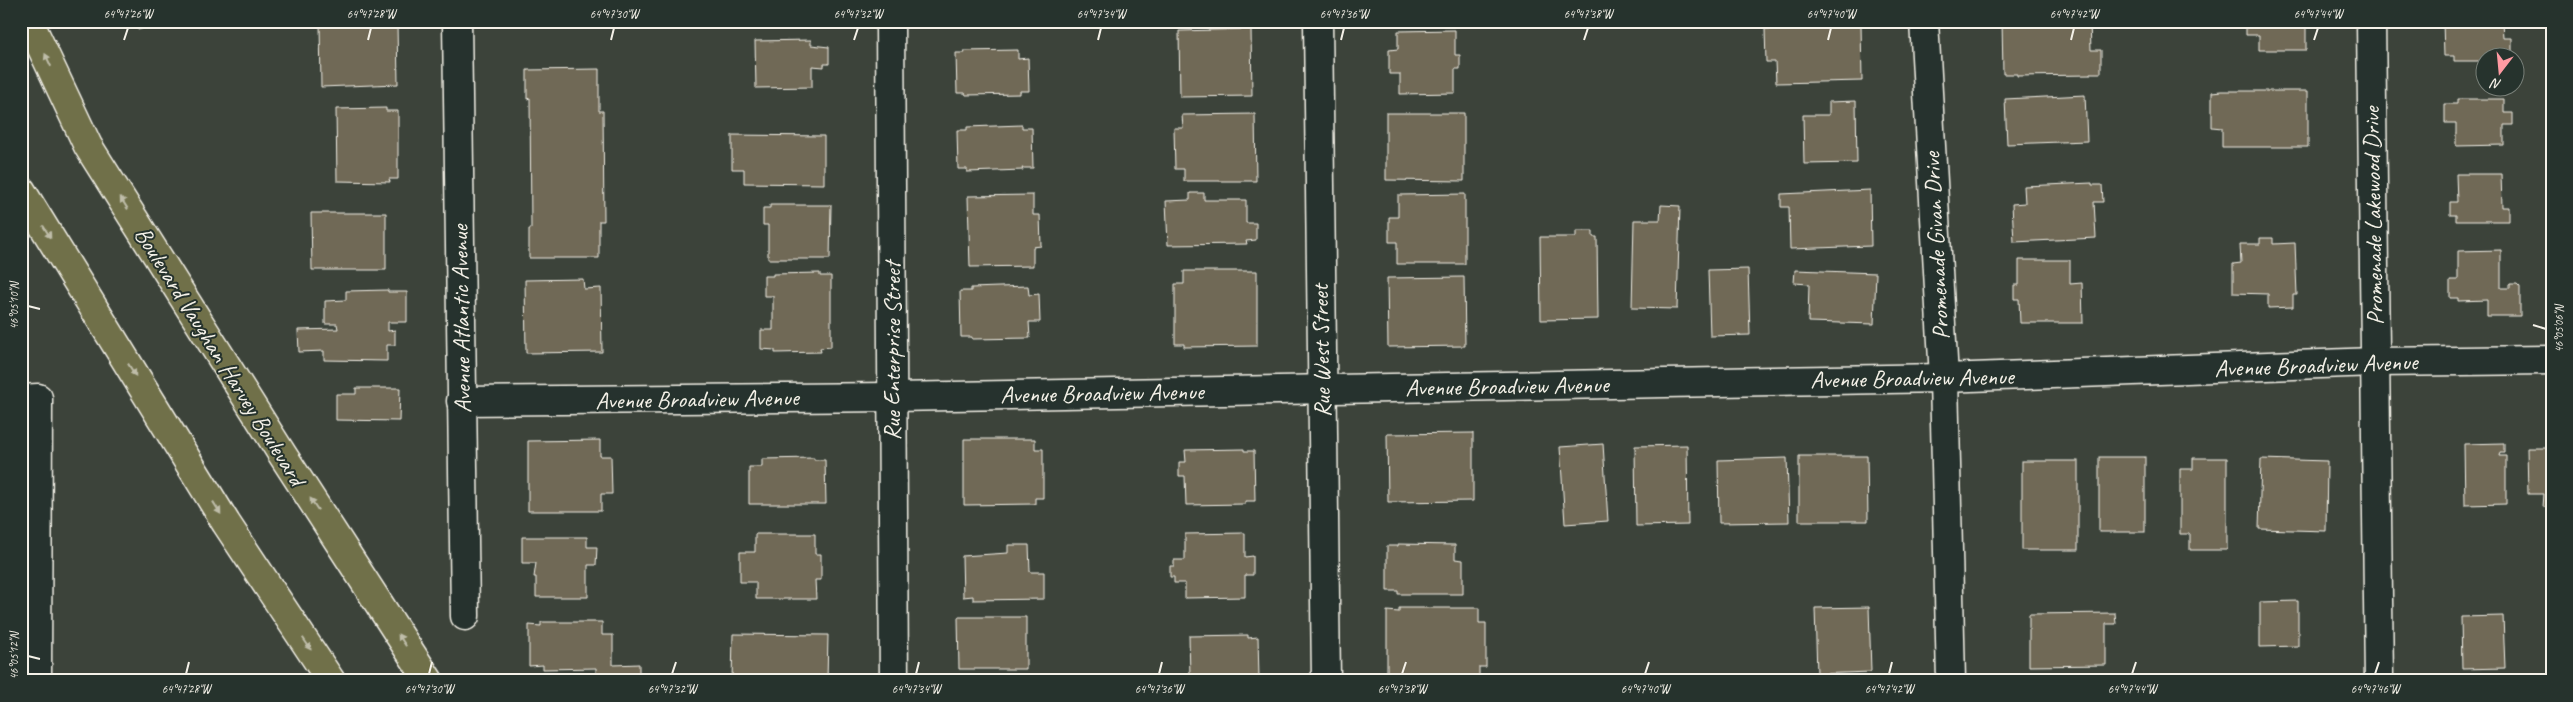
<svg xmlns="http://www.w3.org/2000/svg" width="2573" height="702" font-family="Caveat,sans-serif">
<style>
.building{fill:#6f6957;stroke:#f4f1e8}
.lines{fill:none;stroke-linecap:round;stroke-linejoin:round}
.minor-casing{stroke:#f4f1e8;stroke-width:31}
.major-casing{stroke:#f4f1e8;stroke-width:31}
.minor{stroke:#26332d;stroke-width:28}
.major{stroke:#6f704a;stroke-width:28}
.oneway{fill:#bfbda9}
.ticks{fill:none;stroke:#f4f1e8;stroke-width:2}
.labels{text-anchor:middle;stroke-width:4;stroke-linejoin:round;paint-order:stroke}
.street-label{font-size:24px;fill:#f4f1e8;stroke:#26332d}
.neatline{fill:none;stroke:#f4f1e8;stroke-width:2}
.ticks-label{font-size:12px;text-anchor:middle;fill:#f4f1e8}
</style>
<rect width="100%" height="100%" fill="#3c433a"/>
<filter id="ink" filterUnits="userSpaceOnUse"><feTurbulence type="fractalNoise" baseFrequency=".02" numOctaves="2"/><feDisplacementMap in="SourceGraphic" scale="10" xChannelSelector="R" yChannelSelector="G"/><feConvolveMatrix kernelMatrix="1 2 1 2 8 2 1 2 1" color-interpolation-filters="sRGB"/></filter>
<g filter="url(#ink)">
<g class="building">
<polygon points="136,21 166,21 138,30"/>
<polygon points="387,21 387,23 397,24 398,84 321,87 320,23"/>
<rect x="526" y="21" width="67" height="4"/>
<polygon points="2002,21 2090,21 2091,50 2101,50 2101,73 2090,73 2090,75 2017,76 2017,74 2003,74"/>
<polygon points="2246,21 2306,21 2306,50 2259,50 2259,35 2246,35"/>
<polygon points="2443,21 2502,21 2503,38 2512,38 2512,55 2486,58 2486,61 2454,61 2454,56 2444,56"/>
<polygon points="1861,25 1862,81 1776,83 1775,62 1766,62 1765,29"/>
<polygon points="1251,29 1252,96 1180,97 1179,31"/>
<polygon points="1455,30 1455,55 1460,55 1460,69 1455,69 1455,93 1400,94 1400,74 1389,74 1389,50 1398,49 1398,31"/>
<polygon points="811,40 811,45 829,47 829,64 824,64 824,67 812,66 812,87 756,88 755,41"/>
<polygon points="1018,50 1018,59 1028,58 1029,91 1020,91 1020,94 966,95 965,93 957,93 956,53 965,53 964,51"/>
<polygon points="599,69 599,111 603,111 604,221 599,221 599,258 529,258 529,229 531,229 530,98 527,99 527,70"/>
<polygon points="2221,91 2308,91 2308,147 2222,147 2222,128 2212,127 2212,92"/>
<polygon points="2085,95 2087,141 2007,144 2005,99"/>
<polygon points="2457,99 2504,99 2504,113 2513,113 2513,125 2504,125 2504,145 2456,146 2456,123 2445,123 2445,104 2457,104"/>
<polygon points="1856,101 1857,163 1804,164 1803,115 1829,115 1829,102"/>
<polygon points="386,108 386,111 398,111 398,179 389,179 390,182 337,181 336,109"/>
<polygon points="1386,113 1464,113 1464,181 1386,180"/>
<polygon points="1255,114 1256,181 1184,181 1184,169 1175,169 1174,128 1183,128 1182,115"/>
<polygon points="1022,125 1022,128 1032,128 1033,168 1022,168 1023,170 967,172 967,169 958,169 957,130 967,130 967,127"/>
<polygon points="732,135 824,136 824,184 744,183 744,169 732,169"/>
<polygon points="2456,174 2501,174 2502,207 2509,207 2509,221 2456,221 2456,215 2450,215 2450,202 2457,202"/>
<polygon points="2092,183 2092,185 2102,185 2103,202 2094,202 2096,238 2014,242 2012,204 2025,203 2024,186"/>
<polygon points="1870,190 1871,246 1790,249 1789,207 1781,207 1781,194"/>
<polygon points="1190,193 1204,193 1204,200 1246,200 1246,223 1256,223 1256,240 1246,241 1247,244 1168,245 1166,201 1190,200"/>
<polygon points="1465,194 1465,264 1397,264 1397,242 1389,242 1389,217 1398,217 1398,195"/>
<polygon points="1033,195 1033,215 1040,215 1041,246 1033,247 1033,266 970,267 968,196"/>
<polygon points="770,205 831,205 830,259 768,259 768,225 763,225 763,208 770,208"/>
<polygon points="1661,205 1680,206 1677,309 1632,308 1634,220 1660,220"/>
<polygon points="311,213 386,213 386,270 312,270"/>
<polygon points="1576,231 1593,231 1593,237 1597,237 1598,319 1541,320 1540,237 1576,237"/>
<polygon points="2260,238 2273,238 2273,244 2295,243 2297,295 2293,295 2293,307 2268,308 2268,294 2233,293 2233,264 2241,263 2240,244 2260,244"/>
<polygon points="2501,250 2501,288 2510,288 2510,284 2517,284 2520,287 2520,316 2487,316 2487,300 2458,301 2458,298 2450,298 2450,280 2458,280 2458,251"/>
<polygon points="2019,260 2070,260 2070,284 2082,283 2083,323 2020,323 2019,299 2014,299 2014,285 2019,285"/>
<polygon points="1748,269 1750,335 1710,336 1708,270"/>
<polygon points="1795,270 1876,273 1874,324 1808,322 1809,284 1794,283"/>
<polygon points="1184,271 1257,271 1257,346 1184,347 1184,344 1175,344 1175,284 1184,284"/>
<polygon points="820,273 820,276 831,276 831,347 820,348 821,352 775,353 775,350 761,349 761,330 773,330 773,296 764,296 764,276 773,276 773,274"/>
<polygon points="1464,277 1465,346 1388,347 1387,278"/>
<polygon points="583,279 584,289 601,288 602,352 526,353 525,280"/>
<polygon points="1028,286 1029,295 1039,294 1040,322 1029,322 1030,338 972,339 972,337 961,337 960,291 971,291 971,288"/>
<polygon points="388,290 388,292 407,292 407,322 388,322 388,331 395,330 395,345 387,345 387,361 324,360 324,351 299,352 298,330 338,329 337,324 325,324 325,301 346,300 346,291"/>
<polygon points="356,388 400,388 399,421 336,420 336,394 356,394"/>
<polygon points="1473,433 1473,501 1388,502 1387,434"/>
<polygon points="964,439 1035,439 1035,449 1043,449 1043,498 1035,498 1035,504 964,505"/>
<polygon points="600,440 600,456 611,456 612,494 601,494 601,511 528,511 528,441"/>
<polygon points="2504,443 2504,452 2500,452 2499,456 2506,456 2506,504 2465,505 2464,444"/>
<polygon points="2548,443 2552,443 2552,507 2543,507 2544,494 2528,494 2527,448 2548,448"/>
<polygon points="1603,444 1608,521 1565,524 1560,447"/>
<polygon points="1687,445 1688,525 1636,526 1635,446"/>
<polygon points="1244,449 1244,451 1254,451 1255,501 1245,501 1245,504 1186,505 1185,476 1179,476 1179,462 1186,462 1185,450"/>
<polygon points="1799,456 1867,456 1868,521 1799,521"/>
<rect x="2099" y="457" width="46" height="75"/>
<polygon points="814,458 814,460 825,460 826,504 749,504 749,467 762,467 762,459"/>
<polygon points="1787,458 1789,522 1719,523 1718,460"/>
<polygon points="2193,458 2227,458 2227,550 2190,550 2190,534 2180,534 2180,469 2193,469"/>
<polygon points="2261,459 2327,461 2326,531 2259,529"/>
<rect x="2022" y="461" width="56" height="89"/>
<polygon points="1245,533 1245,557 1253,556 1253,575 1245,575 1245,597 1185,598 1185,583 1174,583 1174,577 1170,577 1170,566 1174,566 1174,560 1185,560 1185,534"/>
<polygon points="755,534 815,534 815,554 821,554 821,580 815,580 816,599 756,599 756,582 740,582 740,552 755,552"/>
<polygon points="522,537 587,537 587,547 597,547 596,565 588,565 588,597 536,597 536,577 534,577 536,563 522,563"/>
<polygon points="1398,544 1455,545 1455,559 1463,560 1463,594 1398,594 1398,591 1387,591 1387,546 1398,546"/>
<polygon points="1008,545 1029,545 1030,572 1044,572 1044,599 973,600 973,596 963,597 962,556 1008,553"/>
<polygon points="2298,601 2298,646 2260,647 2260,602"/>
<polygon points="1869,607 1871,672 1817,674 1815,608"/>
<polygon points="1399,608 1479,608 1479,623 1486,623 1486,667 1479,667 1479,681 1399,681 1399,678 1387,678 1387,611 1399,612"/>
<polygon points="2115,613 2116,624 2106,624 2106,665 2029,666 2029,614"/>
<polygon points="2503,616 2505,668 2462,669 2461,617"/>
<polygon points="958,617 1026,617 1026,669 959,669"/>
<polygon points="541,622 602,622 602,635 613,635 613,665 639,664 639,681 596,681 596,668 543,669 543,665 529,666 529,625 541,626"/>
<polygon points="733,634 828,635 827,681 732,680"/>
<polygon points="1248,635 1248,638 1258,637 1259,679 1197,681 1197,676 1190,676 1189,636"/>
<rect x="2492" y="675" width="44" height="6"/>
</g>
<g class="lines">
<g class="minor-casing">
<g id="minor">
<polyline points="457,21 465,616"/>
<polyline points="890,21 894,681"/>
<polyline points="1318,21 1326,681"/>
<polyline points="1924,21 1944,378 1951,681"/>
<polyline points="2371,21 2379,681"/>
<polyline points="21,399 38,398 37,681"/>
<polyline points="461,401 893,397 1944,378 2375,362 2552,360"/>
</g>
</g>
<g class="major-casing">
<g id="major">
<polyline points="29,21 88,146 282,454 429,681"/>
<polyline points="21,190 226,523 331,681"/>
</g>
</g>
<use href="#minor" class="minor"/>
<use href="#major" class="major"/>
</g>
<defs><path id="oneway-solid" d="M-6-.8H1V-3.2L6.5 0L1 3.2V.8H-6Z" transform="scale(1.25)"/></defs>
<g class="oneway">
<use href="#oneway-solid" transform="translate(48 60) rotate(-115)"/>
<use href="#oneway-solid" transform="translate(124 203) rotate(-122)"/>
<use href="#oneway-solid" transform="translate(47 232) rotate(58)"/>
<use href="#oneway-solid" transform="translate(132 370) rotate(58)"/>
<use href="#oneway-solid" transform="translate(314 504) rotate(-123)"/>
<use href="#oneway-solid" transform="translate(217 508) rotate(58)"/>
<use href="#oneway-solid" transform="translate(402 640) rotate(-123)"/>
<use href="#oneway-solid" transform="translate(307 644) rotate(56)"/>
</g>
</g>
<path class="ticks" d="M124,40L128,28M368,40L371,28M611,40L614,28M854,40L858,28M1098,40L1101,28M1341,40L1344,28M1584,40L1588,28M1828,40L1831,28M2071,40L2074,28M2314,40L2318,28M28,306L40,309M2533,325L2546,329M28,656L40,659M186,674L189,662M429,674L432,662M672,674L676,662M916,674L919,662M1159,674L1162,662M1402,674L1406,662M1645,674L1649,662M1889,674L1892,662M2132,674L2136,662M2375,674L2379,662"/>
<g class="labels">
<g class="street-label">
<text transform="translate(2373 216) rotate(-91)" y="8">Promenade Lakewood Drive</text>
<text transform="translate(1936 246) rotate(-93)" y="8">Promenade Givan Drive</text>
<text transform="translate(461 319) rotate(-91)" y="8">Avenue Atlantic Avenue</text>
<text transform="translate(892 351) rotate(-90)" y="8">Rue Enterprise Street</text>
<text transform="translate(1321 351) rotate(-91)" y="8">Rue West Street</text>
<text transform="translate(220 356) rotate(58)" y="8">Boulevard Vaughan Harvey Boulevard</text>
<text transform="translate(2316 365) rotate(-2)" y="8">Avenue Broadview Avenue</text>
<text transform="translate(1912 378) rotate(-1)" y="8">Avenue Broadview Avenue</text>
<text transform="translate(1507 386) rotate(-1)" y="8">Avenue Broadview Avenue</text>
<text transform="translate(1102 393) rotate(-1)" y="8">Avenue Broadview Avenue</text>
<text transform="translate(697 399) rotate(-1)" y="8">Avenue Broadview Avenue</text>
</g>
</g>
<rect width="2573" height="702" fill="none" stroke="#26332d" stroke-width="55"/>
<g transform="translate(2500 72) rotate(196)"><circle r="24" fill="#26332d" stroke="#787f78"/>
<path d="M0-4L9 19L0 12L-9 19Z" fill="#ff9aa2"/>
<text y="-8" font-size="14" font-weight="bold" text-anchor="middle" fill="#f4f1e8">N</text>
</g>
<rect x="28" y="28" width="2518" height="646" class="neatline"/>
<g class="ticks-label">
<text x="128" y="18">64°47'26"W</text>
<text x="371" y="18">64°47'28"W</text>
<text x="614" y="18">64°47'30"W</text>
<text x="858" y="18">64°47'32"W</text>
<text x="1101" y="18">64°47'34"W</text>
<text x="1344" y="18">64°47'36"W</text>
<text x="1588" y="18">64°47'38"W</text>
<text x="1831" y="18">64°47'40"W</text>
<text x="2074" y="18">64°47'42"W</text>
<text x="2318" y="18">64°47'44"W</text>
<text transform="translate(14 306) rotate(-90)" y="4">46°05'10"N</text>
<text transform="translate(2559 329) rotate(-90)" y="4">46°05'06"N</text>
<text transform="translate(14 656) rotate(-90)" y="4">46°05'12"N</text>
<text x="186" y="693">64°47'28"W</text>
<text x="429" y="693">64°47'30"W</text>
<text x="672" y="693">64°47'32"W</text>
<text x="916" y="693">64°47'34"W</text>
<text x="1159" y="693">64°47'36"W</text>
<text x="1402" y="693">64°47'38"W</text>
<text x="1645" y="693">64°47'40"W</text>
<text x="1889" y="693">64°47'42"W</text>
<text x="2132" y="693">64°47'44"W</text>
<text x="2375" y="693">64°47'46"W</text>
</g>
</svg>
